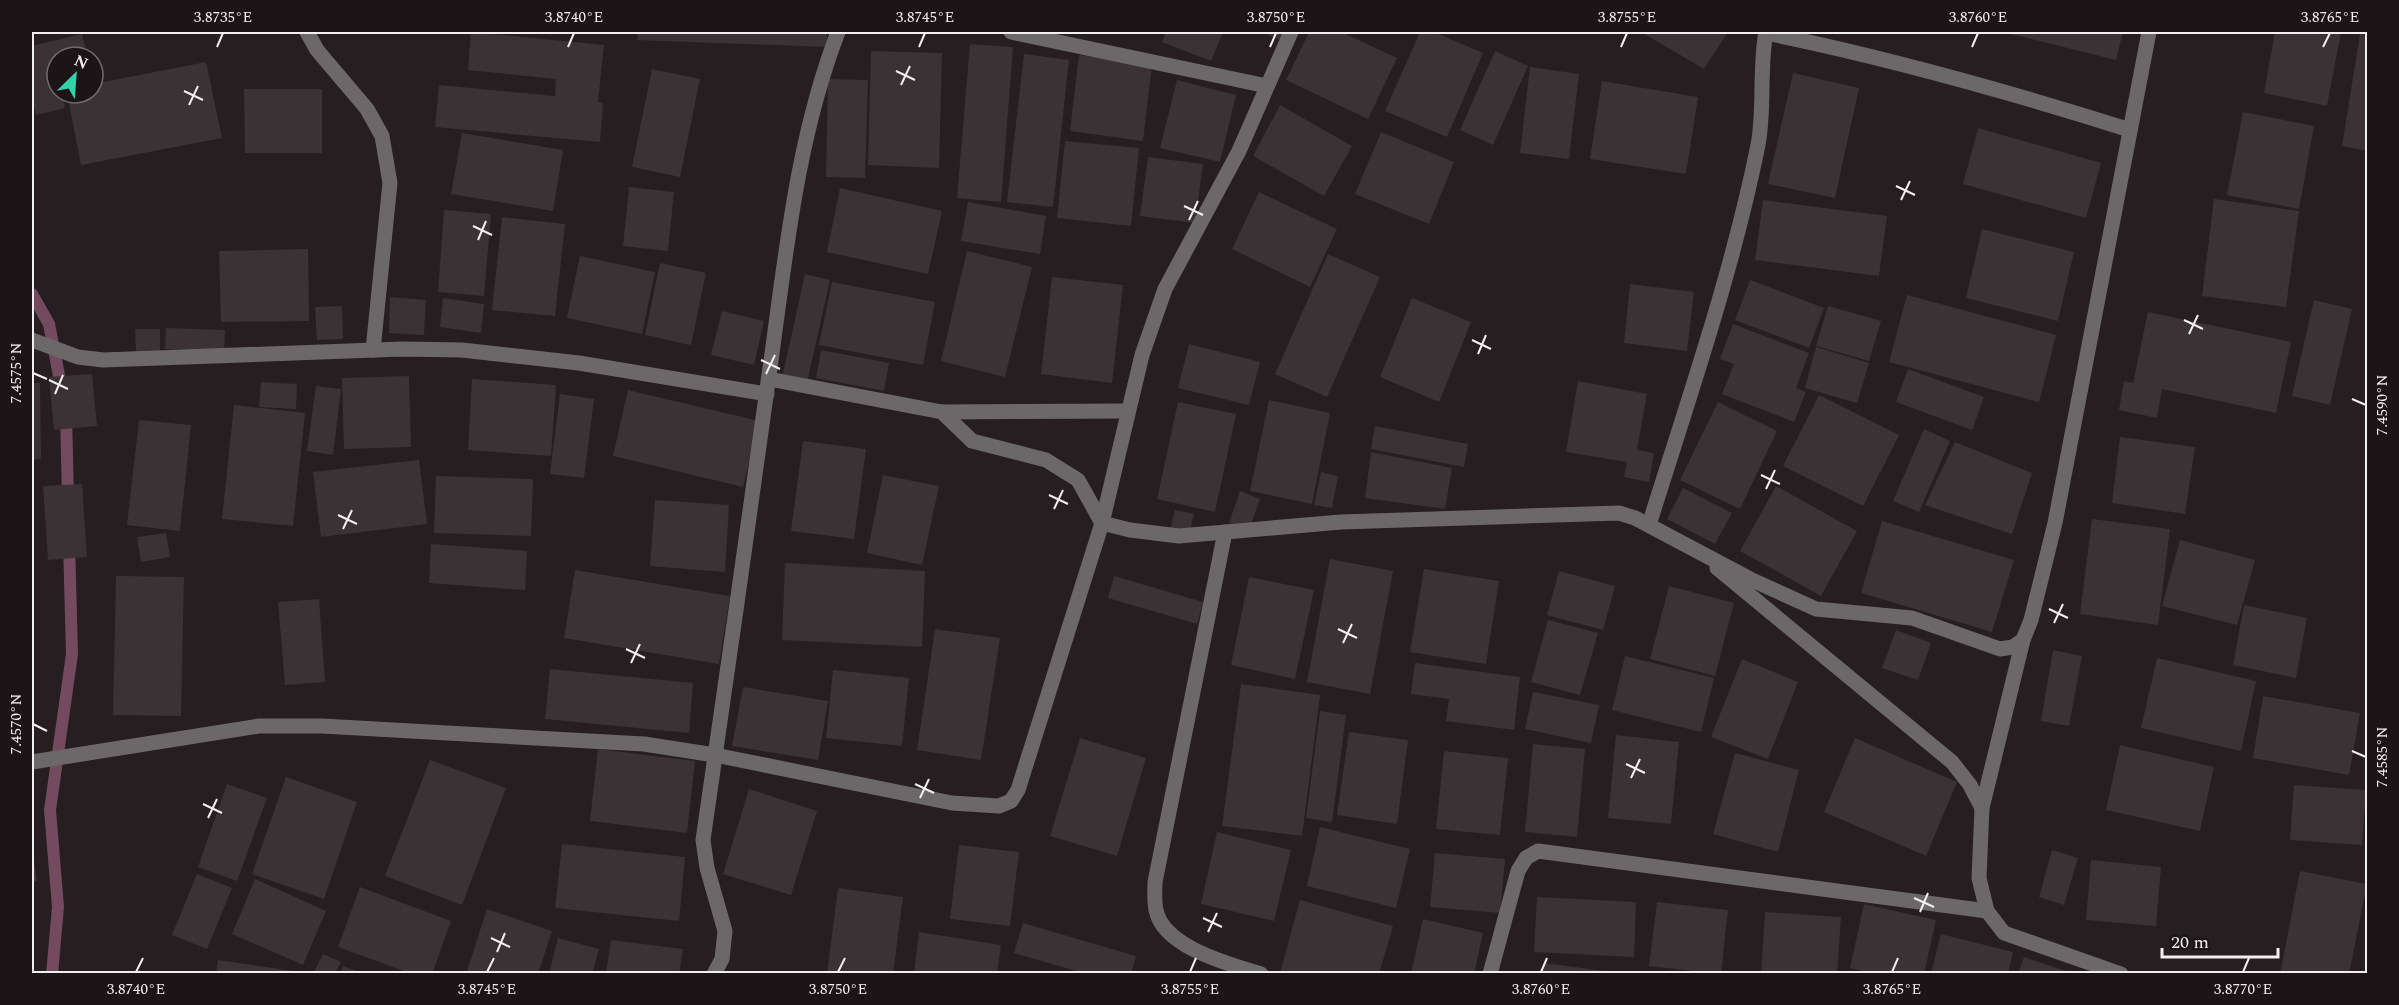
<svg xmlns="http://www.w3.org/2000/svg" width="2399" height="1005" font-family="Spectral,serif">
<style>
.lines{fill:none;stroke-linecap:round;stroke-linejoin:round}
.stream{stroke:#744a5e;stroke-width:12}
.building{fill:#3a3235}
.minor{stroke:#6c6869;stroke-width:15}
.ticks{fill:none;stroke:#f3eef0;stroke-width:2}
.neatline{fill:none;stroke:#f3eef0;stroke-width:2}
.ticks-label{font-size:15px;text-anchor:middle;fill:#f3eef0}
</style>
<rect width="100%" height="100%" fill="#261e21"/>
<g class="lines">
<g class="stream">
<polyline points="32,294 49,324 62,391"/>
<polyline points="66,414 68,499"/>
<polyline points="52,974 58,907 50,810 72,654 69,543"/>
</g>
</g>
<g class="building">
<polygon points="471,32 604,45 598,102 603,103 600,142 435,127 439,85 555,96 556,79 468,70"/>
<polygon points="638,32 827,32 827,47 637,40"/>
<polygon points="1166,32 1223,32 1211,61 1162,42"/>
<polygon points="1262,32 1284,32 1280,40"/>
<polygon points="1309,32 1341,32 1397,58 1368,119 1286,80"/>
<polygon points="1420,32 1434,32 1483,53 1447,137 1385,111"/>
<polygon points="1641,32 1728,32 1704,69"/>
<polygon points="2002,32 2123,32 2116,60"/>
<polygon points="2275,32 2341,32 2327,106 2264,93"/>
<polygon points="82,34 88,57 57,57 57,93 62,93 65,108 36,115 32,98 32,46"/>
<polygon points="2360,34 2368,35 2368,151 2342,146"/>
<polygon points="970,44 1013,47 1001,202 957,198"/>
<polygon points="871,51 942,53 939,168 868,165"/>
<polygon points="1495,51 1528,66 1493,145 1460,130"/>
<polygon points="1024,54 1069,60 1053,207 1007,202"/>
<polygon points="1079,55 1152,64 1143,141 1070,131"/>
<polygon points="206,62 222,138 81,165 67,93 93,93 93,84"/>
<polygon points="1530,67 1579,74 1569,159 1520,153"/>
<polygon points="652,69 700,79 680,177 632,167"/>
<polygon points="1793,73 1859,88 1835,198 1768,184"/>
<polygon points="828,79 868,80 865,178 826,177"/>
<polygon points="1177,80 1236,95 1220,162 1160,148"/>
<polygon points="1602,81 1698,97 1686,174 1590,159"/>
<polygon points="244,89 322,89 322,153 245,153"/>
<polygon points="1280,105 1352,146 1324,196 1253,156"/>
<polygon points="2243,112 2314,126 2299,209 2227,195"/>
<polygon points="1978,128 2101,163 2086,218 1963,184"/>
<polygon points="1381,132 1454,162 1429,224 1355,194"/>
<polygon points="462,133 563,150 553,211 451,194"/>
<polygon points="1065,141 1139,148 1131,226 1057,218"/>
<polygon points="1148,157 1203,164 1195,223 1140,216"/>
<polygon points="629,187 674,192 668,251 623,246"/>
<polygon points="840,188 942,211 928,274 827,252"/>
<polygon points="1259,192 1337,229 1310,287 1232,249"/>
<polygon points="2214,199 2299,211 2286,307 2202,296"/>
<polygon points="1763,200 1887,216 1879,276 1755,260"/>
<polygon points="968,202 1046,216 1040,254 961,241"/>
<polygon points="444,210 491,214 484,296 438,292"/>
<polygon points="502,217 565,224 555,316 492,310"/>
<polygon points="1982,229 2074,252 2058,321 1966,298"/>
<polygon points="308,249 309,321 221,322 219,251"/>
<polygon points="967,251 1032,267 1005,377 941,361"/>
<polygon points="1328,254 1380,277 1327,397 1275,374"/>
<polygon points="580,256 655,272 642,334 567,318"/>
<polygon points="660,263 706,273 691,345 645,335"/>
<polygon points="805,274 830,280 807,383 782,378"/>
<polygon points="1052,277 1123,285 1112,383 1041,374"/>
<polygon points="1750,280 1824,308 1809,348 1735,320"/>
<polygon points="832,282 935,302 923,365 819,345"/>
<polygon points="1630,284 1694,292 1687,351 1624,343"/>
<polygon points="1907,295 2056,335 2039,402 1889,362"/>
<polygon points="390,297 426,300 424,335 389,333"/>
<polygon points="443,298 484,304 481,333 440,327"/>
<polygon points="1412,298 1471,322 1439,402 1380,377"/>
<polygon points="2314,300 2352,309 2330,405 2292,396"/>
<polygon points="342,306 343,339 317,340 315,307"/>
<polygon points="1828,306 1881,321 1869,361 1816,346"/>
<polygon points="722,311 764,321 754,365 711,355"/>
<polygon points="2148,312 2291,342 2276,413 2162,389 2157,418 2119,410 2124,381 2133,383"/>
<polygon points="1733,324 1809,353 1796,388 1806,392 1794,422 1722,394 1734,364 1720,359"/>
<polygon points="166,328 225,330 224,351 165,349"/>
<polygon points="135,329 160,329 160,351 136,352"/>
<polygon points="1189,344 1260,362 1249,405 1178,388"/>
<polygon points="1816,347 1869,363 1857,403 1805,388"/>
<polygon points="821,350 889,363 884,391 816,378"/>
<polygon points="1908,369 1984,397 1972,430 1896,402"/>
<polygon points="92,374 97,426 54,430 49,377"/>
<polygon points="409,376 411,447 344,449 342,378"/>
<polygon points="472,379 556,385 551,456 468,450"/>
<polygon points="1578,381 1647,394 1637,450 1654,453 1649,482 1624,477 1627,462 1566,452"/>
<polygon points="261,382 297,384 296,409 259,407"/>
<polygon points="32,383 40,383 41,459 32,460"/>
<polygon points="316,386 341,389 333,455 307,451"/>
<polygon points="628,390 759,421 743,487 613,456"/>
<polygon points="560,394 594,399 584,478 550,474"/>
<polygon points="1819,395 1899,435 1863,506 1783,466"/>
<polygon points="1269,400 1330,413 1312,504 1250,491"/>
<polygon points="1178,402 1236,414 1215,512 1157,499"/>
<polygon points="1718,402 1777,431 1740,509 1680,480"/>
<polygon points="234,405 305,413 293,526 222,519"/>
<polygon points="139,420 191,425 180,531 127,525"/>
<polygon points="1375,426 1468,444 1464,467 1371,449"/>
<polygon points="1924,429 1950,441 1919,512 1893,501"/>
<polygon points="2120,437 2195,447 2185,514 2112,503"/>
<polygon points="803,441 866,449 854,539 791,531"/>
<polygon points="1955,442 2032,473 2012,534 1925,505"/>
<polygon points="1371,452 1452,468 1445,509 1365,498"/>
<polygon points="419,460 427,524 321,537 313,472"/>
<polygon points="1321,472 1338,476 1332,508 1314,505"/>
<polygon points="883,475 939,486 922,565 867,553"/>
<polygon points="436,476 533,479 531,536 434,533"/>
<polygon points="82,484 87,557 48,560 43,486"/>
<polygon points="1776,486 1857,531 1821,596 1740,551"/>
<polygon points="1683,488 1732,513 1715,544 1667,519"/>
<polygon points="1240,491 1260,499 1249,530 1229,523"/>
<polygon points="655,500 729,505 725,572 650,566"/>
<polygon points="1175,510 1194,514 1189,534 1170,530"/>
<polygon points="2092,519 2170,529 2158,625 2080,614"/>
<polygon points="1882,521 2014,560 1992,632 1861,593"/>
<polygon points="166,533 170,557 141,562 137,537"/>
<polygon points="2180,540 2255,560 2237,625 2162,606"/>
<polygon points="431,544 527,551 525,590 429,583"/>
<polygon points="1330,559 1393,571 1370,694 1307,682"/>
<polygon points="785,563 925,571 922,647 782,640"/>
<polygon points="1424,569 1499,581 1486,664 1410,652"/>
<polygon points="575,570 730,596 719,664 564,638"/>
<polygon points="1559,571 1615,586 1603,630 1547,615"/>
<polygon points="116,576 184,577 181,716 113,715"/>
<polygon points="1114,576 1203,602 1197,624 1108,598"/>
<polygon points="1249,577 1314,590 1295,679 1231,665"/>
<polygon points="1669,586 1734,603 1715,676 1650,659"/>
<polygon points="319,599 325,682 285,685 278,602"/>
<polygon points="2244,605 2307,618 2296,678 2233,665"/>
<polygon points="1548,620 1598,633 1580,695 1531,682"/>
<polygon points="935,629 1000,638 981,760 917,750"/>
<polygon points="1896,630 1931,643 1918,680 1882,668"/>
<polygon points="2053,650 2082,656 2069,726 2041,721"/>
<polygon points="1625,656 1714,678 1701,732 1612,710"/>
<polygon points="2157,658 2256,681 2241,751 2141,728"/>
<polygon points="1742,659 1798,682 1768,759 1711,737"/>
<polygon points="1415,663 1520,677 1514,730 1446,721 1449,699 1411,694"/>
<polygon points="550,669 693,683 689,733 545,719"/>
<polygon points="833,670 909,678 902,746 826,738"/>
<polygon points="1241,684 1320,695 1302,836 1222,826"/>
<polygon points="743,687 828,701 818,760 732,746"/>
<polygon points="1533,692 1599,705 1591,743 1525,729"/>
<polygon points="2263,696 2360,713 2349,775 2253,758"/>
<polygon points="1320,711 1346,715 1332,822 1306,818"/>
<polygon points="1349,732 1408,740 1397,824 1337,815"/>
<polygon points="1616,735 1679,742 1671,824 1608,818"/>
<polygon points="1080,738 1146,758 1117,856 1050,836"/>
<polygon points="1855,738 1957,782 1926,856 1824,812"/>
<polygon points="1533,744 1585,749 1577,837 1525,832"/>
<polygon points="2120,745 2214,767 2200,831 2106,810"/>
<polygon points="598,749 695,761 687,833 590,821"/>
<polygon points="1444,751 1508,758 1500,835 1436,829"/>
<polygon points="1735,753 1799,770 1778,852 1713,834"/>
<polygon points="430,760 506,788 462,905 385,876"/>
<polygon points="286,777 357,802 324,899 252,874"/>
<polygon points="227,784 267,798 237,881 198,867"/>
<polygon points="2294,785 2366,790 2362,845 2290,840"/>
<polygon points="749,789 817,811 791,895 723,874"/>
<polygon points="1320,827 1410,849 1396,908 1307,886"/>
<polygon points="1217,832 1291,850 1274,921 1201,904"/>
<polygon points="562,844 685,857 679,921 555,908"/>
<polygon points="959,845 1019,852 1010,926 950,919"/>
<polygon points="32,847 37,881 32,882"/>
<polygon points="2052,850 2078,858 2064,905 2039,897"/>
<polygon points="1435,853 1505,859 1500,913 1430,907"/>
<polygon points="2091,860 2161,867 2156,926 2086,920"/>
<polygon points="2300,871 2367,884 2349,974 2280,974"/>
<polygon points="197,874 232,888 207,949 172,935"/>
<polygon points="255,879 326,911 303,965 232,934"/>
<polygon points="360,887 451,921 432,974 412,974 338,947"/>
<polygon points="838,888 903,897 893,974 827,974"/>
<polygon points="1537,897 1636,902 1634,957 1534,952"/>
<polygon points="1300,900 1393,926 1379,974 1280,973"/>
<polygon points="1657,902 1728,910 1721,974 1649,966"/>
<polygon points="1864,904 1936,920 1924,974 1875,974 1850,968"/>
<polygon points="487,909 552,931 538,974 466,974"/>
<polygon points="1765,912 1841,917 1837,974 1761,974"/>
<polygon points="1423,919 1483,933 1474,974 1411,974"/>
<polygon points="1023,923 1136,956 1131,974 1086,974 1014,953"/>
<polygon points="919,932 1001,945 997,974 914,974"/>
<polygon points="1941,934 2013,952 2008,974 1931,974"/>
<polygon points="558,938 599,949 592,974 549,974"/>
<polygon points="611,940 683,949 679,974 606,974"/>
<polygon points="323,954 341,962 335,974 313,974"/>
<polygon points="2024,957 2072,973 2072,974 2018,974"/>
<polygon points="218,960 300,972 299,974 216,974"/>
<polygon points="1544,963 1613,972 1613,974 1543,974"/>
<polygon points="343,966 363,973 363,974 341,974"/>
</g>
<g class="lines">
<g class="minor">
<polyline points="307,32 317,50 367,109 382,136 390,183 373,350"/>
<polyline points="1011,32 1267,86"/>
<path d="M1766,33C1889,58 2010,92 2130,130"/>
<polyline points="32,340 78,357 103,360 402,349 462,350 579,363 767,394"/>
<polyline points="769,379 942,412 972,441 1046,460 1078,480 1102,523 1130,530 1179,536 1341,522 1619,513 1635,518 1750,579 1816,609 1912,618 2000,649 2013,647 2023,640 2031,620 2055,523 2149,32"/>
<polyline points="942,412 1128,411"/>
<path d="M1649,525C1688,400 1732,274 1758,145C1765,108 1759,69 1766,32"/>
<path d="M1225,532L1155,882C1155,891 1154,901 1156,910C1163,947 1229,964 1261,974"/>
<polyline points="1717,568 1952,762 1970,785 1982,808"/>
<polyline points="2023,640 1982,808 1979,878 1987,911 2004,933 2121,974"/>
<polyline points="32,762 259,726 322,726 644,744 715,755 952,803 999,806 1011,801 1018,790 1102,523 1142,355 1165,289 1239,151 1291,32"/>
<path d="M714,974L722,959L725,931L707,868L703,840C725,687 747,535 768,382C785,264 795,144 838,32"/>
<polyline points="1490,974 1518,871 1526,858 1538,851 1987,911"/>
</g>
</g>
<path class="ticks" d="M217,47L223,33M568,47L574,33M919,47L925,33M1270,47L1276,33M1621,47L1627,33M1972,47L1978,33M2323,47L2330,33M896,71L915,80M901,85L910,66M184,91L203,100M189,105L198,86M1896,186L1915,195M1901,200L1910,181M1184,206L1203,215M1189,220L1198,201M473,226L492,235M478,240L486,221M2184,320L2203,329M2189,334L2198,315M1472,340L1491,349M1478,354L1486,335M761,360L780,369M33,373L47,379M766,374L775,355M49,380L68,389M55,394L63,375M2352,399L2366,405M1761,475L1780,484M1766,489L1775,470M1049,495L1068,504M1054,509L1063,490M338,515L357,524M343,529L352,510M2049,609L2068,618M2054,623L2063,604M1338,629L1357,638M1343,643L1352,624M626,649L645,658M631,663L640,644M33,724L47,731M2352,751L2366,757M1626,764L1645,773M1631,778L1640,759M915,784L934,793M920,798L929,779M203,804L222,813M208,818L217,799M1914,898L1934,907M1920,912L1928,893M1203,918L1222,927M1208,932L1217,913M491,938L510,947M497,952L505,933M136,972L143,958M487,972L494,958M838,972L845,958M1190,972L1196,958M1541,972L1547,958M1892,972L1898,958M2243,972L2249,958"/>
<rect width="2399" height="1005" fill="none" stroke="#1c1518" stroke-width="66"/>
<g transform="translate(75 75) rotate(25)"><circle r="28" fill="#1c1518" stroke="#726c6e" stroke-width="1.5"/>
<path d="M0-4.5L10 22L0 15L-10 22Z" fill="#31d4a9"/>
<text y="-9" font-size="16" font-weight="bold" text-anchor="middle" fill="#f3eef0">N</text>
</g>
<path d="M2162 948v9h116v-9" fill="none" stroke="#f3eef0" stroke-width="3"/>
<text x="2171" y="948" font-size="18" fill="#f3eef0" stroke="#1c1518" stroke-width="4.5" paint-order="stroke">20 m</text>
<rect x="33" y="33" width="2333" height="939" class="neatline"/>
<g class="ticks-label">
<text x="223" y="22">3.8735°E</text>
<text x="574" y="22">3.8740°E</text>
<text x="925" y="22">3.8745°E</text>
<text x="1276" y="22">3.8750°E</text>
<text x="1627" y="22">3.8755°E</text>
<text x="1978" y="22">3.8760°E</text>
<text x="2330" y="22">3.8765°E</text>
<text transform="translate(16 373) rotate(-90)" y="5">7.4575°N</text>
<text transform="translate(2382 405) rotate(-90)" y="5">7.4590°N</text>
<text transform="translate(16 724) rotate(-90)" y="5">7.4570°N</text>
<text transform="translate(2382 757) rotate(-90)" y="5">7.4585°N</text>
<text x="136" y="994">3.8740°E</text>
<text x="487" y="994">3.8745°E</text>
<text x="838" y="994">3.8750°E</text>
<text x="1190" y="994">3.8755°E</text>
<text x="1541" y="994">3.8760°E</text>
<text x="1892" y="994">3.8765°E</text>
<text x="2243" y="994">3.8770°E</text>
</g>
</svg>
